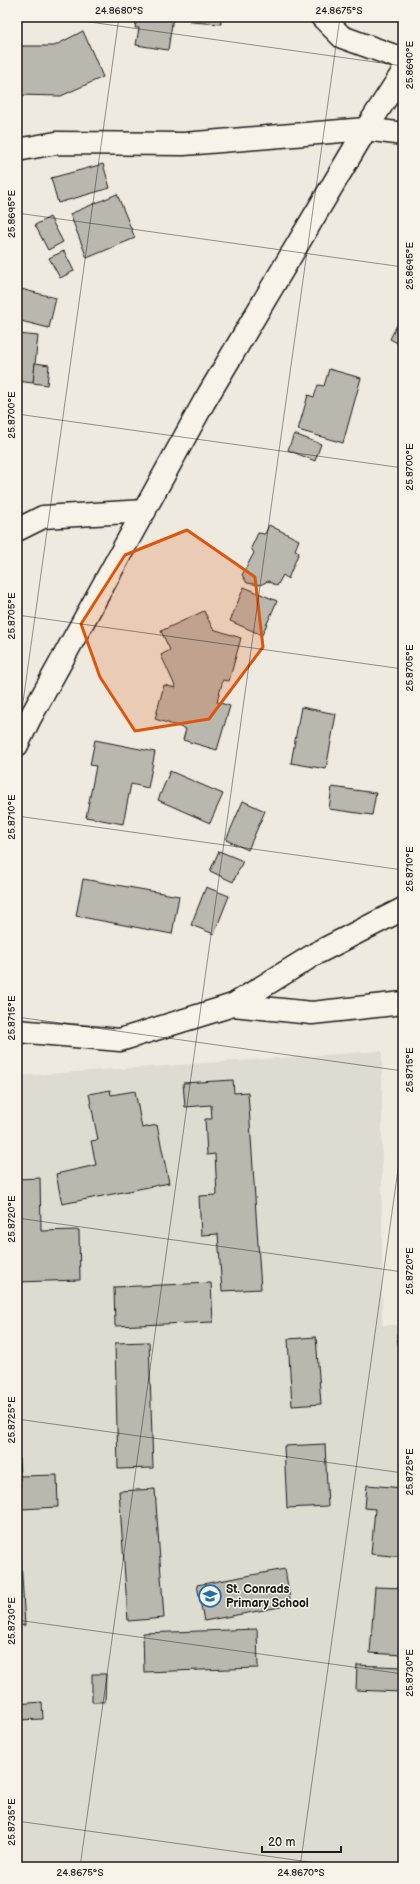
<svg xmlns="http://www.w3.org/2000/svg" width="420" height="1884" font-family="'Balsamiq Sans',sans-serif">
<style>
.built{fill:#dedbd1}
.building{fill:#bab7af;stroke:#1c1c1c}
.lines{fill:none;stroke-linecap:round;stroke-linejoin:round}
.minor-casing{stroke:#1c1c1c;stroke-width:25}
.major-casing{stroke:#1c1c1c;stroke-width:25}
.minor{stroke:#f7f3e8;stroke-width:22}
.major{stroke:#f7f3e8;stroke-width:22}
.marked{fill:#de560d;fill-opacity:0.2;stroke:#de560d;stroke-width:3;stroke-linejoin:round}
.ticks{fill:none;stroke:#1c1c1c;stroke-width:1;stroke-opacity:0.45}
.labels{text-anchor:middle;stroke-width:3;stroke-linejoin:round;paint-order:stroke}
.poi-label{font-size:12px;font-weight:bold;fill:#1c1c1c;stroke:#f7f3e8;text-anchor:start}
.neatline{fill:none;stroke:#1c1c1c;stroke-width:1.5}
.ticks-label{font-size:10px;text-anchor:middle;fill:#1c1c1c}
</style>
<rect width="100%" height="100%" fill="#eeeae0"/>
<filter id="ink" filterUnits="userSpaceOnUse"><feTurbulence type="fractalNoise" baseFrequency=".025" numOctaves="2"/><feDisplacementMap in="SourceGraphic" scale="8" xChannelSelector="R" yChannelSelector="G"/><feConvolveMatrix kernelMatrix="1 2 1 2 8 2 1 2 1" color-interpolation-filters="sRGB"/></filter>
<g filter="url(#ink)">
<polygon class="built" points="382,1051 382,1325 403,1325 403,1867 17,1867 17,1076"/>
<g class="building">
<polygon points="137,17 173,17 168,50 136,45 139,28 135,28"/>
<polygon points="191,17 221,17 221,24 190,22"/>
<polygon points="83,31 103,77 61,96 17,95 17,46 54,46"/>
<polygon points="103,164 110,188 58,203 51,178"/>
<polygon points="117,194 135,238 87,258 70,214"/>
<polygon points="50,217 63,242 48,250 35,225"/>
<polygon points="64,251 74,271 60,278 49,258"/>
<polygon points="21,289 56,298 49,328 17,320 17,303"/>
<polygon points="403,313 403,346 390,339"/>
<polygon points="18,334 38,336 33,383 17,381"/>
<polygon points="35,363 49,365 47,385 33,383"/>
<polygon points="329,369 361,378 343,443 298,430 308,395 314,397 318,385 324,386"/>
<polygon points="294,434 321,444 315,461 288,450"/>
<polygon points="269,525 299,540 295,550 299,552 288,579 283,575 277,586 268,581 260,585 247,583 242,575 254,553 251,548 258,533 265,534"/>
<polygon points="244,587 277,601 262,635 230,621"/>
<polygon points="204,611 213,629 241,638 229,681 223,680 217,702 230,706 217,750 183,740 186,729 155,719 164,685 176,688 161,655 170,650 161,631"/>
<polygon points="301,707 336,714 326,769 291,763"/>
<polygon points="95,740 155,752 148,788 131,784 123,824 86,817 96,766 90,765"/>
<polygon points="170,771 223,794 210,823 158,800"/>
<polygon points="332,787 376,793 372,815 329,809"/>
<polygon points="243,801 265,811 248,850 226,840"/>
<polygon points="219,851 243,861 233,882 210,871"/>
<polygon points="83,879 179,896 172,934 76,916"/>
<polygon points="206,887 229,896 214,934 191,925"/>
<polygon points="233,1080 234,1093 248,1092 261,1289 222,1291 218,1234 201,1235 199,1196 217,1195 215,1154 207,1155 205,1119 212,1119 211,1105 185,1107 183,1083"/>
<polygon points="110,1090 111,1095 135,1091 142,1128 157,1125 169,1183 62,1204 56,1174 96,1165 91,1141 98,1140 89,1094"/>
<polygon points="40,1178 41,1231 79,1230 80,1280 17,1282 17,1179"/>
<polygon points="211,1283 213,1322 115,1326 114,1287"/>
<polygon points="403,1333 403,1359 400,1360 397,1334"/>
<polygon points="316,1337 321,1404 292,1406 288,1339"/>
<polygon points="149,1342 153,1468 118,1469 115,1343"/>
<polygon points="17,1423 20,1476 17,1476"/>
<polygon points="325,1444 328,1506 287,1508 284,1446"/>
<polygon points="57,1475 58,1507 21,1509 20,1476"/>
<polygon points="367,1485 403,1488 403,1557 371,1554 375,1509 365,1508"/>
<polygon points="155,1489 164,1618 128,1621 119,1491"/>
<polygon points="17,1496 25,1625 17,1626"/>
<polygon points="285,1569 291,1605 204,1621 197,1585"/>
<polygon points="375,1587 403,1588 403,1655 370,1653"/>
<polygon points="257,1629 258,1668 144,1672 143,1633"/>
<polygon points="357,1665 402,1667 401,1692 356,1690"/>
<polygon points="92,1674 106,1674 105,1702 92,1702"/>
<polygon points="42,1702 43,1719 17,1720 17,1704"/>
</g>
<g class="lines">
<g class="minor-casing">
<g id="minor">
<polyline points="322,17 342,37 403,59"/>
<polyline points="17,150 56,143 184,144 366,129 403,134"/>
<polyline points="17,530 43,517 145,511"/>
<polyline points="233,1005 312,1013 403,1003"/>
<polyline points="17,1031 120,1040 233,1005 315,954 403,909"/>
</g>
</g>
<g class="major-casing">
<polyline id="major" points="17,745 29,720 204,402 366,129 403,72"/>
</g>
<use href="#minor" class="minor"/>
<use href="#major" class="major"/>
</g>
</g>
<path class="marked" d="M187,530L255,577L263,647L209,719L135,731L100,677L81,624L125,555Z"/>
<path class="ticks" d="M54,17L403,66M17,213L403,267M17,414L403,468M17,615L403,669M17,745L119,17M17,816L403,870M17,1017L403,1071M17,1218L403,1272M17,1419L403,1473M17,1620L403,1674M17,1821L345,1867M80,1867L340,17M300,1867L403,1134"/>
<defs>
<g id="school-ring" transform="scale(1.15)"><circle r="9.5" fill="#f7f3e8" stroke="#1f6fb2" stroke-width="1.5"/><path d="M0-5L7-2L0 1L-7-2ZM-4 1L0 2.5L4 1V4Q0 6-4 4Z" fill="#1f6fb2"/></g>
</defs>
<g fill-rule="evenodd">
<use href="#school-ring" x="210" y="1596"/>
</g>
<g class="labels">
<g class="poi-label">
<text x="226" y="1593">St. Conrads<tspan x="226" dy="14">Primary School</tspan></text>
</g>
</g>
<rect width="420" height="1884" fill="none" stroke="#f7f3e8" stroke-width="44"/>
<path d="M262 1846v6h79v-6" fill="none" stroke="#1c1c1c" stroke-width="2"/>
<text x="268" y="1846" font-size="12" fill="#1c1c1c" stroke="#f7f3e8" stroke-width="3" paint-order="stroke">20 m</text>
<rect x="22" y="22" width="376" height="1840" class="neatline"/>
<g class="ticks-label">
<text x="119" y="14">24.8680°S</text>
<text x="339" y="14">24.8675°S</text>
<text transform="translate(409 65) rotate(-90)" y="4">25.8690°E</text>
<text transform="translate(11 214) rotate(-90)" y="4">25.8695°E</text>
<text transform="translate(409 266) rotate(-90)" y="4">25.8695°E</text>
<text transform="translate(11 415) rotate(-90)" y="4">25.8700°E</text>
<text transform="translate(409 467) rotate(-90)" y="4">25.8700°E</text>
<text transform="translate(11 616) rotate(-90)" y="4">25.8705°E</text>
<text transform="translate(409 668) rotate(-90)" y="4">25.8705°E</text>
<text transform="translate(11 817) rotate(-90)" y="4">25.8710°E</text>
<text transform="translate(409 869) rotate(-90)" y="4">25.8710°E</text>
<text transform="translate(11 1018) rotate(-90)" y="4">25.8715°E</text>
<text transform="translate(409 1070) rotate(-90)" y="4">25.8715°E</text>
<text transform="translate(11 1219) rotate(-90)" y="4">25.8720°E</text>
<text transform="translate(409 1271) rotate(-90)" y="4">25.8720°E</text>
<text transform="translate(11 1420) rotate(-90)" y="4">25.8725°E</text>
<text transform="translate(409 1472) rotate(-90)" y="4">25.8725°E</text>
<text transform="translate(11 1621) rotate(-90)" y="4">25.8730°E</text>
<text transform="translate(409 1673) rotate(-90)" y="4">25.8730°E</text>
<text transform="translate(11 1822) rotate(-90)" y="4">25.8735°E</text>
<text x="80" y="1876">24.8675°S</text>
<text x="301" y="1876">24.8670°S</text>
</g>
</svg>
